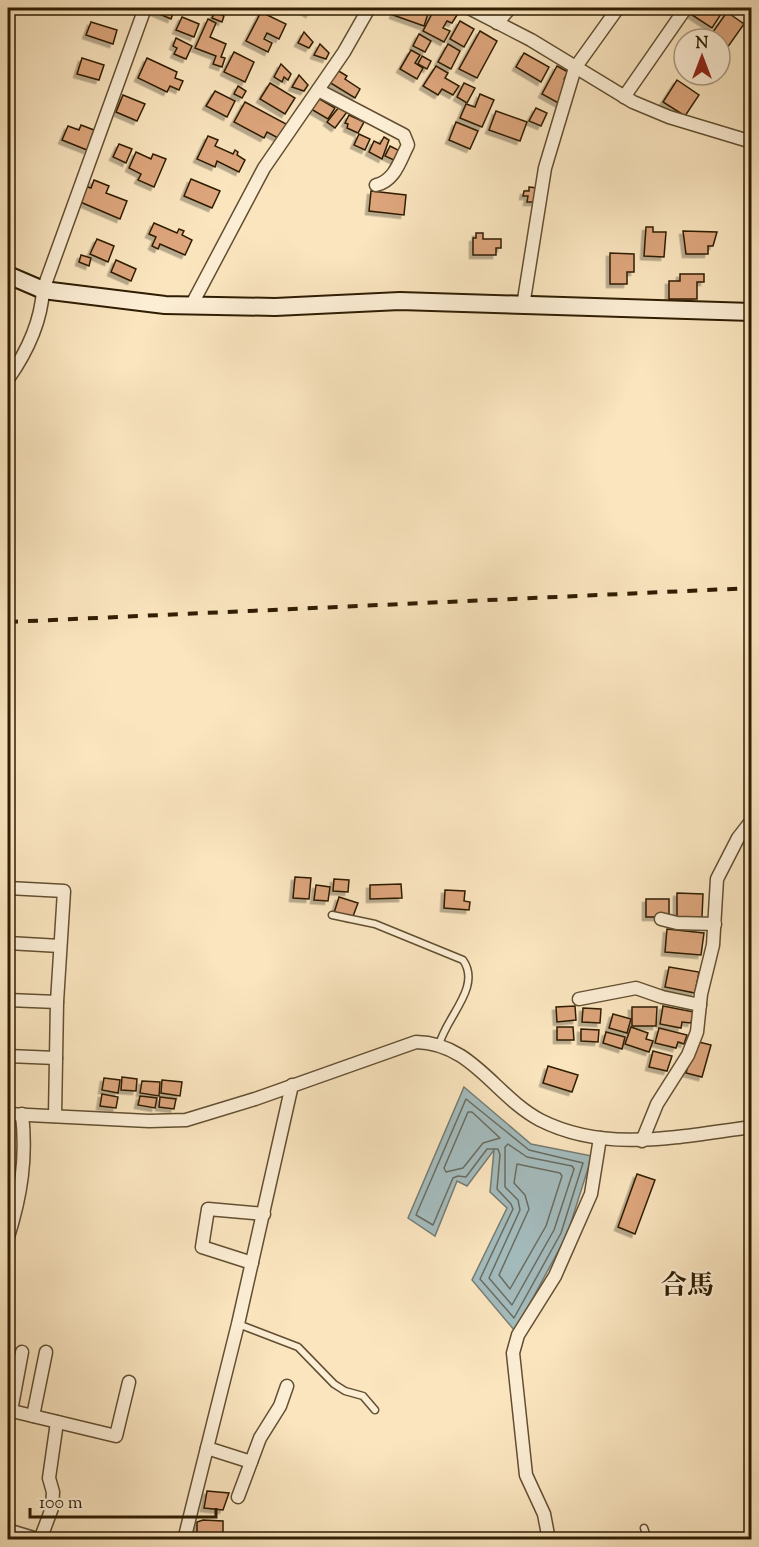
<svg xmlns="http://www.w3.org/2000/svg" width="759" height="1547" font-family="'Sorts Mill Goudy','Noto Serif JP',serif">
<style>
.water{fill:#a4bcbe;stroke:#757c73;stroke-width:1.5}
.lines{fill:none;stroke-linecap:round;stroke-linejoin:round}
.shore{stroke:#6a6c60;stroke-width:1.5}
.building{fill:#dda57c;stroke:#2f1d02;stroke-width:1.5;filter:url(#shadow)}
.lane-casing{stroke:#624f31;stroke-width:9}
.street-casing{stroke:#624f31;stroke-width:15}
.secondary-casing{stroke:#2f1d02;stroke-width:20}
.lane{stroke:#fceed5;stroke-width:6}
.street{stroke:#fceed5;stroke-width:12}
.secondary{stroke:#fceed5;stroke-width:16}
.rail{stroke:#2f1d02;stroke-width:4;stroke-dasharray:10 10;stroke-linecap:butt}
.labels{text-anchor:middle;stroke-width:4.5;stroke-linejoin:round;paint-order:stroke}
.quarter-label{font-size:27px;font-weight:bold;fill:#2f1d02;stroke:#fceed5}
</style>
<defs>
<filter id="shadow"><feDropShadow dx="-3.5" dy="3.5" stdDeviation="0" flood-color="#0004"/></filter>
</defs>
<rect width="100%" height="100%" fill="#fae5bf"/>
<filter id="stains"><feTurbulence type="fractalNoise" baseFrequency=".00333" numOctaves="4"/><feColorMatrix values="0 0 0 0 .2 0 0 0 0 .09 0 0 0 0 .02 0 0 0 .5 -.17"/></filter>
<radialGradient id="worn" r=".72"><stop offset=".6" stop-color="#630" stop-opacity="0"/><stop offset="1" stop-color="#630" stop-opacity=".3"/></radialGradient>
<polygon class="water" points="464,1087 531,1144 592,1156 567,1235 515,1331 472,1280 507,1208 490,1192 494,1150 467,1186 457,1181 435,1236 408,1218"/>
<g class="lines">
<g class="shore">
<polygon points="466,1099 529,1150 583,1163 561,1233 514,1318 480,1279 513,1209 511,1204 497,1189 500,1155 498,1149 487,1149 466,1177 458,1176 453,1178 433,1225 416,1215"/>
<polygon points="468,1112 472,1112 500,1138 483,1143 463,1168 446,1172 444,1168"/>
<polygon points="508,1144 527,1157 572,1166 574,1169 554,1230 512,1305 489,1278 520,1210 518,1200 505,1187 505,1147"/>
<polygon points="517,1164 560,1173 562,1176 546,1226 510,1289 499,1275 529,1209 525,1195 514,1183"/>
</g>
</g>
<g class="building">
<polygon points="151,8 175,8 171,19 150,10"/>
<polygon points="300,8 313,8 309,14"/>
<polygon points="395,8 430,8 424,26 393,15"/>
<polygon points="435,8 443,8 457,15 452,23 447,21 443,28 450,31 444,42 423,31"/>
<polygon points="693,8 725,8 712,28 689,13"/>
<polygon points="215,12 224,16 222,22 212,18"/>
<polygon points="261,12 286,24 279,39 267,33 264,39 272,43 268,52 246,41"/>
<polygon points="727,12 744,24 720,58 720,39 708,39"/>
<polygon points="182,17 199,24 194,37 176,30"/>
<polygon points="208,19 216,23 210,37 226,44 221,57 225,58 222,67 213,64 216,56 195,48"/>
<polygon points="460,21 474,29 464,47 450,39"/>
<polygon points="91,22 117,30 113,44 86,35"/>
<polygon points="480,31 497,41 477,78 459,69"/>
<polygon points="304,32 313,42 309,48 298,43"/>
<polygon points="419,34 431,41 425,52 413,46"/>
<polygon points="176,38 192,46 186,59 174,54 177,48 173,46"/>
<polygon points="320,44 329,53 326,59 314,55"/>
<polygon points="448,44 460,51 451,69 438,62"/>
<polygon points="411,50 420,55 415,63 423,68 417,79 400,69"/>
<polygon points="234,52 254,62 245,82 224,72"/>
<polygon points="524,53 549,67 541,82 516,67"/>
<polygon points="422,56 431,61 427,69 418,64"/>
<polygon points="82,58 104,65 99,80 77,74"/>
<polygon points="147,58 177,72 175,78 183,81 179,90 170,86 167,92 138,78"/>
<polygon points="281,64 291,74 288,80 284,77 282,82 274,77"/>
<polygon points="436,66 448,73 445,78 459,86 453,95 442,89 438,95 423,86"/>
<polygon points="557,66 568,72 564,79 573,84 562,105 542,94"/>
<polygon points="337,70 347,76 345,79 360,89 355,98 329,82"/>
<polygon points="299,75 308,85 304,91 292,87"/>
<polygon points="677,80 699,95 685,116 663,102"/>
<polygon points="270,83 295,98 285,114 260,99"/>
<polygon points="464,83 475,88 467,103 457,97"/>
<polygon points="238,86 246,91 242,98 234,94"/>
<polygon points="215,91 235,101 227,117 206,106"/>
<polygon points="480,94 494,100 482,127 460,118 466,104 475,107"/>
<polygon points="123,95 145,104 137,121 116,112"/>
<polygon points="318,98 335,108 328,119 311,109"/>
<polygon points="245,102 288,125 280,139 267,132 264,138 234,122"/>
<polygon points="339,107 347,112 335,128 327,122"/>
<polygon points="536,108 547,113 541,126 529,121"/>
<polygon points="496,111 527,122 520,141 489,130"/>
<polygon points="349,115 364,122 358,133 347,128 348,124 345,123"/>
<polygon points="456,122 478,131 470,149 449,140"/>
<polygon points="81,125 94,130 87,150 62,140 68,126 79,130"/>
<polygon points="359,134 370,139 365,150 354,145"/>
<polygon points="208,136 218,140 215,146 233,154 235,150 238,152 237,155 245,160 239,172 217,161 215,167 197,159"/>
<polygon points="384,137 389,140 382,159 369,152 374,141 380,144"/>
<polygon points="119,144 132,149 126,163 113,157"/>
<polygon points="390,146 400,151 396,161 385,156"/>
<polygon points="136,152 151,159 153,154 166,159 154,187 138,180 141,174 129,168"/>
<polygon points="191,179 220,191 212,208 184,196"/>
<polygon points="94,180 109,186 106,193 127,201 120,219 78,201 85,186 91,188"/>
<polygon points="529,187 537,188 535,202 527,202 528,196 523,196 524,191 529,191"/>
<polygon points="371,191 406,195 404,215 369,211"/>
<polygon points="154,223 177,233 179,229 184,231 182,235 192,240 185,255 160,244 158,249 152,246 156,237 149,234"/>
<polygon points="646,227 653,227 653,232 666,232 664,257 644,256"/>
<polygon points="683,231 717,232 713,246 708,246 708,254 686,254"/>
<polygon points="476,233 483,233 483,239 501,239 501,248 496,248 496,255 473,255 473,238 476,238"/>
<polygon points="97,239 114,246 108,262 90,254"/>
<polygon points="610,253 634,254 634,272 627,272 627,284 610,284"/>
<polygon points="81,255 91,258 89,266 79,262"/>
<polygon points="116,260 136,269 131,281 111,272"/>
<polygon points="680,274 704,274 704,282 697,282 697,299 669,299 669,281 680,281"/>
<polygon points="295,877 311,878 309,899 293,898"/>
<polygon points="334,879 349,880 348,892 333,891"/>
<polygon points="401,884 402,898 370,899 370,885"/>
<polygon points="316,885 330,887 328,901 314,900"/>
<polygon points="445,890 465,891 464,901 470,902 469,910 444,908"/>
<polygon points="677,893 703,894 702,917 677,917"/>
<polygon points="339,897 358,903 352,919 334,913"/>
<rect x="646" y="899" width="23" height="18"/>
<polygon points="667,929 704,933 701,955 665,952"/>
<polygon points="669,967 699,972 695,993 665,987"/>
<polygon points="575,1006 576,1020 557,1022 556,1007"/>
<polygon points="663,1006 694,1012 691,1023 682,1022 681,1028 660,1024"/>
<polygon points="632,1007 657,1007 656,1026 632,1026"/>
<polygon points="583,1008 601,1009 600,1023 582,1022"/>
<polygon points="613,1014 631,1019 627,1033 609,1028"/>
<polygon points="557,1027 573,1027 574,1040 557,1040"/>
<polygon points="631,1027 648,1033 646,1039 653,1041 649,1052 625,1044"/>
<polygon points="659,1028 687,1035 684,1044 678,1042 676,1048 655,1043"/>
<polygon points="581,1029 599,1030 598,1042 581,1041"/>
<polygon points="606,1032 625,1037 622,1049 603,1043"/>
<polygon points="695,1041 711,1045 702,1077 686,1073"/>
<polygon points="653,1051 672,1056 667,1071 649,1067"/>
<polygon points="548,1066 578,1075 572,1092 543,1083"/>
<polygon points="122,1077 137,1079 136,1091 121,1090"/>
<polygon points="104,1078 120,1080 118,1093 102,1090"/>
<polygon points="162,1080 182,1082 180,1096 161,1093"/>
<polygon points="142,1081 160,1082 159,1096 140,1093"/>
<polygon points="102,1094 118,1097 116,1108 100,1106"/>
<polygon points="140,1096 157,1098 155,1108 138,1105"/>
<polygon points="160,1097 176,1099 174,1109 159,1107"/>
<polygon points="637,1174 655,1180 635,1234 618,1227"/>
<polygon points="207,1491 229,1493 223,1510 204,1508"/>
<polygon points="203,1520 223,1521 223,1535 215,1539 197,1537 197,1522"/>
</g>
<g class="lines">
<g class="lane-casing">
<g id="lane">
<path d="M332,915L375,924L463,960C482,987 446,1017 439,1045"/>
<polyline points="238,1324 298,1347 334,1384 345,1391 363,1396 375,1410"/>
<polyline points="8,1527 41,1537"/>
<polyline points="644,1528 648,1540"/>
</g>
</g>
<g class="street-casing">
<g id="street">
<polyline points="469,8 531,40 633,102 669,117 752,142"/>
<polyline points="497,23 510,8"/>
<path d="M318,90L404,135L408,145C400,160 395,181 376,185"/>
<polyline points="624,97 683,12"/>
<polyline points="191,306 264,168 344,52 369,8"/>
<polyline points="523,306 545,168 575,68 618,8"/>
<path d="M8,379C27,352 41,323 43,290L145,8"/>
<polyline points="8,888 64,891 57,1002 55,1116"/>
<polyline points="661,919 677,923 715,924"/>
<polyline points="8,943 60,946"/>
<polyline points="579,999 636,988 662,997 700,1005"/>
<polyline points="8,1000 57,1002"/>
<polyline points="8,1056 56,1058"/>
<path d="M8,1114L149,1121L186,1120L255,1099L416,1042C472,1043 495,1096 540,1120C607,1154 681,1136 752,1127"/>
<polyline points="642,1141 657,1104 688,1055 697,1032 701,994 713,945 717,879 738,838 752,820"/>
<path d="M8,1237C21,1196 27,1158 22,1114"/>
<polyline points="252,1263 202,1247 208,1209 264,1214"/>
<polyline points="8,1410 116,1436 129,1382"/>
<polyline points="11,1411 22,1352"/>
<polyline points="33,1416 46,1352"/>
<polyline points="207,1448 251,1462"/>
<polyline points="238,1497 260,1438 280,1406 287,1386"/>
<polyline points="40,1540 52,1508 53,1492 49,1478 57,1422"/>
<polyline points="184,1540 238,1324 292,1085"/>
<polyline points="549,1540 544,1514 526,1475 513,1353 518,1335 555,1276 591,1194 600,1138"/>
</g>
</g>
<g class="secondary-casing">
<polyline id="secondary" points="8,275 43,290 165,305 275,307 400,301 752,312"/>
</g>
<use href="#lane" class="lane"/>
<use href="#street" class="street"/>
<use href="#secondary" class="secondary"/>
<polyline class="rail" points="8,622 752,588"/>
</g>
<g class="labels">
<g class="quarter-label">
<text x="687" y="1294">合馬</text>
</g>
</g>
<rect width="759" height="1547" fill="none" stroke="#fae5bf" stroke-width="30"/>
<rect x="9" y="9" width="741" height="1529" fill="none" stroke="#2f1d02" stroke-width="3"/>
<rect x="15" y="15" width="729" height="1517" fill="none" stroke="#2f1d02" stroke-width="1.5"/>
<g transform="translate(702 57)"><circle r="28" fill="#fceed5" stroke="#aa9a81" stroke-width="1.5"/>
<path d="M0-4.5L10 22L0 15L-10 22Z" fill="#8f2418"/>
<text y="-9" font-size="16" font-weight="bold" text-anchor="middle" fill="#2f1d02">N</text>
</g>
<path d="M30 1508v9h186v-9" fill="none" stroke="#2f1d02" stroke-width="3"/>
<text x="39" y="1508" font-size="18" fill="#2f1d02" stroke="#fceed5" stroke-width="4.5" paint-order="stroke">100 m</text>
<rect width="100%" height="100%" filter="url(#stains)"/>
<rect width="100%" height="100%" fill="url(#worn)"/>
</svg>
